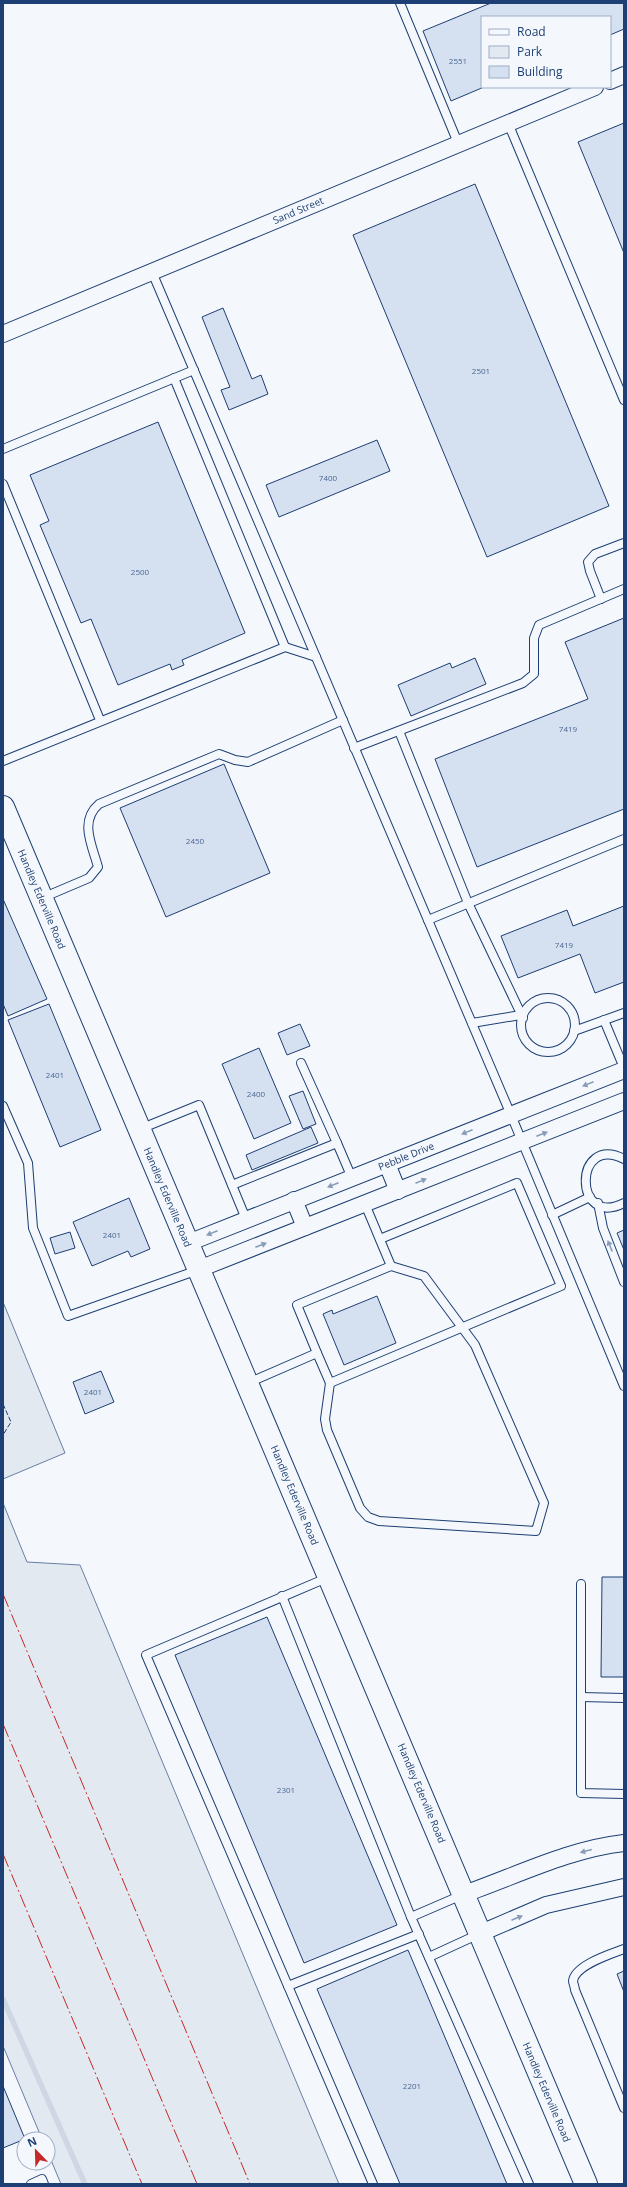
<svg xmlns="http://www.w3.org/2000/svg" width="627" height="2187" font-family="'Open Sans',sans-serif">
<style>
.green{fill:#e3e9f0;stroke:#687fa3}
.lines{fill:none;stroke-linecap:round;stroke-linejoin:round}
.stream{stroke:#cfd7e4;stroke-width:5.5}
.building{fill:#d5e0f0;stroke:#1d3f73}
.service-casing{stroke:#1d3f73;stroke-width:10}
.minor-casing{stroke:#1d3f73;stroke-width:18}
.secondary-casing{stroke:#1d3f73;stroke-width:24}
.service{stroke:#f4f7fb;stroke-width:8}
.minor{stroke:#f4f7fb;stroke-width:16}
.secondary{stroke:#f4f7fb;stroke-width:22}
.fence{stroke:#1d3f73;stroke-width:1;stroke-dasharray:5 2;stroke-linecap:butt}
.power{stroke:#c62828;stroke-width:1;stroke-dasharray:14 3 2 3;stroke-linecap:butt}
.oneway{fill:#889bb7}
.labels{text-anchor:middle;stroke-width:3;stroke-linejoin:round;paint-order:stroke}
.number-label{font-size:8px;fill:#4b6792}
.street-label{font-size:10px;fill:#1d3f73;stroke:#f4f7fb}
</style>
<rect width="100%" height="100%" fill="#f4f7fb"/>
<g class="green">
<polygon points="3,1302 65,1453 3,1479"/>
<polygon points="3,1503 27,1562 80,1565 339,2184 61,2184 48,2153 48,2139 42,2139 3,2046"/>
</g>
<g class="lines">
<polyline class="stream" points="3,1999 85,2184"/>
</g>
<g class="building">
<polygon points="491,3 624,3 624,29 610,35 610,17 482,17 482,87 484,87 451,101 423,31"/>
<polygon points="624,123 624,253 578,142"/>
<polygon points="475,184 609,506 487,557 353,235"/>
<polygon points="223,308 252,379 261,375 268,394 229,410 221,390 230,387 202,317"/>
<polygon points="158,422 245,633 182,660 184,665 172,670 170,664 118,685 91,619 81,623 40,525 49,521 30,475"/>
<polygon points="377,440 390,471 279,517 266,485"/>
<polygon points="624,618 624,809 477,867 435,759 588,699 565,642"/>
<polygon points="475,658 486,684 411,716 398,685 450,663 452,668"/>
<polygon points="224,764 270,873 166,917 120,808"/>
<polygon points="3,899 47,999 8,1016 3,1004"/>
<polygon points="624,906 624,982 595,993 580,954 518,978 501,936 567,910 573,926"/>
<polygon points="49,1004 101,1130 60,1147 8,1020"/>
<polygon points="300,1024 310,1046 287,1055 278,1033"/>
<polygon points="259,1048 291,1123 254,1139 222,1064"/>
<polygon points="303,1091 316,1124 303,1129 289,1096"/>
<polygon points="311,1127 318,1143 252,1170 246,1155"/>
<polygon points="129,1198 150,1249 131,1257 128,1251 92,1266 73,1222"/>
<polygon points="624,1230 624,1250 617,1233"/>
<polygon points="70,1232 75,1248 55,1254 50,1238"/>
<polygon points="377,1296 396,1343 344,1365 323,1314 332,1310 333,1314"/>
<polygon points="101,1371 114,1402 85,1414 73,1382"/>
<polygon points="602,1577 624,1577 624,1677 601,1677"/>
<polygon points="267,1617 397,1925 304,1963 175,1655"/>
<polygon points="408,1950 507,2184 400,2184 317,1989"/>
<polygon points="624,1971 624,1992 617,1974"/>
<polygon points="3,2086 25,2139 3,2148"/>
</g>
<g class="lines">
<g class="service-casing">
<g id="service">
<polyline points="400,3 458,143"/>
<polyline points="508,123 624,400"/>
<polyline points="152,272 511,1115 624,1386"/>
<polyline points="174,378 285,647"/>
<polyline points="3,449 194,370"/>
<polyline points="3,484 100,720"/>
<polyline points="601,599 590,571 588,562 595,554 624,543"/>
<polyline points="399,731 468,903 523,1018"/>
<polyline points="354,748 523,683 534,674 534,638 539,625 624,589"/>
<polyline points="3,761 285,647 316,657"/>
<path d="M42,898L89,878L98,867C92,845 79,821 99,804L219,754L235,760L248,762L343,720"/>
<polyline points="428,920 624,839"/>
<circle cx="548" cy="1025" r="27"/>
<polyline points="604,1020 624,1068"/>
<polyline points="472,1023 521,1015"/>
<polyline points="574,1031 624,1013"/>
<polyline points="3,1106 28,1163 33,1228 68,1316 198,1270"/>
<polyline points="140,1129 199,1105 246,1219"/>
<polyline points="337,1143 352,1178"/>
<path d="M624,1159C573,1133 573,1229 624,1203"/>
<polyline points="232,1185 337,1143 301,1063"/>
<polyline points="598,1203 603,1228 624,1282"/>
<polyline points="552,1215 590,1197"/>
<polyline points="317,1353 330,1383 561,1286 517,1183 380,1239"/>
<polyline points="248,1383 317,1353 297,1305 391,1266 365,1204"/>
<polyline points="330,1383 325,1419 327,1430 360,1508 368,1517 379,1521 536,1531 544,1503 475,1345 424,1276 391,1266"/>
<polyline points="329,1577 146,1655 373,2184"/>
<polyline points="581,1584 581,1793 624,1794"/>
<polyline points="282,1596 411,1917"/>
<polyline points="581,1697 624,1698"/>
<polyline points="462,1895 411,1917 529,2184"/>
<path d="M624,1949C611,1954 575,1965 573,1981C573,1983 575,1987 575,1990L624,2108"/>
<polyline points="429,1957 479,1934"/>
<polyline points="288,1986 419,1934"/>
<polyline points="31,2184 42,2179 44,2184"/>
</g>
</g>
<g class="minor-casing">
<g id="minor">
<polyline points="610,81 624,75"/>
<polyline points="3,334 595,87"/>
<polyline points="387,1164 398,1191"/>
<polyline points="294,1200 305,1227"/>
<polyline points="188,1243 624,1070"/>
<polyline points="199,1269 624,1101"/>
<path d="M464,1894C516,1876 569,1849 624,1843"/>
<polyline points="481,1933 546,1905 624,1887"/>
</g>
</g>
<g class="secondary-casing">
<polyline id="secondary" points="3,807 586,2184"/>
</g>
<use href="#service" class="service"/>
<use href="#minor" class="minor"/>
<use href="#secondary" class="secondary"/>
<polyline class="fence" points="3,1404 11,1422 3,1435"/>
<g class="power">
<polyline points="3,1594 250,2184"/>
<polyline points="3,1724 197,2184"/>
<polyline points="3,1854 142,2184"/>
</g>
</g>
<defs><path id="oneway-solid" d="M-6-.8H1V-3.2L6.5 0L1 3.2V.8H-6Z"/></defs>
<g class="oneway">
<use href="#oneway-solid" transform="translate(588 1084) rotate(158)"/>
<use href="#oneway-solid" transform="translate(467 1132) rotate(158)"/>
<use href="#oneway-solid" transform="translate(542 1134) rotate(-21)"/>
<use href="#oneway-solid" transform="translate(421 1181) rotate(-22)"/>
<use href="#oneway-solid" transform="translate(333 1185) rotate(158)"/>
<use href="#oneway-solid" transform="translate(212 1233) rotate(158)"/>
<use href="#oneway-solid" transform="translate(261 1245) rotate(-21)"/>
<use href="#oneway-solid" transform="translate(610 1246) rotate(-112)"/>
<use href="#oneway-solid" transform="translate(586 1851) rotate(165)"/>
<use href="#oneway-solid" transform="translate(517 1918) rotate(-23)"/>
</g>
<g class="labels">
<g class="number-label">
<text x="458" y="64">2551</text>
<text x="481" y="374">2501</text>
<text x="328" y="481">7400</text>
<text x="140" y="575">2500</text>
<text x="568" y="732">7419</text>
<text x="195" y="844">2450</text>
<text x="564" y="948">7419</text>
<text x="55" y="1078">2401</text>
<text x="256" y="1097">2400</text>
<text x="112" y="1238">2401</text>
<text x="93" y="1395">2401</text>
<text x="286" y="1793">2301</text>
<text x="412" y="2089">2201</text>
</g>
<g class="street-label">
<text transform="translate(298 210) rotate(-23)" y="4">Sand Street</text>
<text transform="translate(42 899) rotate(67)" y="4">Handley Ederville Road</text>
<text transform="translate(406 1156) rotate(-22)" y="4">Pebble Drive</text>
<text transform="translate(168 1197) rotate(67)" y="4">Handley Ederville Road</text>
<text transform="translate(295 1495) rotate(67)" y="4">Handley Ederville Road</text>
<text transform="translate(422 1793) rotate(67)" y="4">Handley Ederville Road</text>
<text transform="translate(547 2092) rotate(67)" y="4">Handley Ederville Road</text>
</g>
</g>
<rect width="627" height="2187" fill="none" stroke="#1d3f73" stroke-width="8"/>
<rect x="481" y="16" width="130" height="72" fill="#f4f7fb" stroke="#9eadc5"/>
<rect x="489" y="29" width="20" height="6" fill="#f4f7fb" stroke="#9eadc5"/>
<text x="517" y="36" font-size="12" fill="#1d3f73">Road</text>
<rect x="489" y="46" width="20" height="12" fill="#e3e9f0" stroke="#9eadc5"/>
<text x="517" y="56" font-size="12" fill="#1d3f73">Park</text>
<rect x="489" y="66" width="20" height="12" fill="#d5e0f0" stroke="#9eadc5"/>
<text x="517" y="76" font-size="12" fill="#1d3f73">Building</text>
<g transform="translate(36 2151) rotate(337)"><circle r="19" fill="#f4f7fb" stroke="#9eadc5"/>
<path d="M0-3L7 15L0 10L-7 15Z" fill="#c62828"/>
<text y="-6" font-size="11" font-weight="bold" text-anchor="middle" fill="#1d3f73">N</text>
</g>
</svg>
